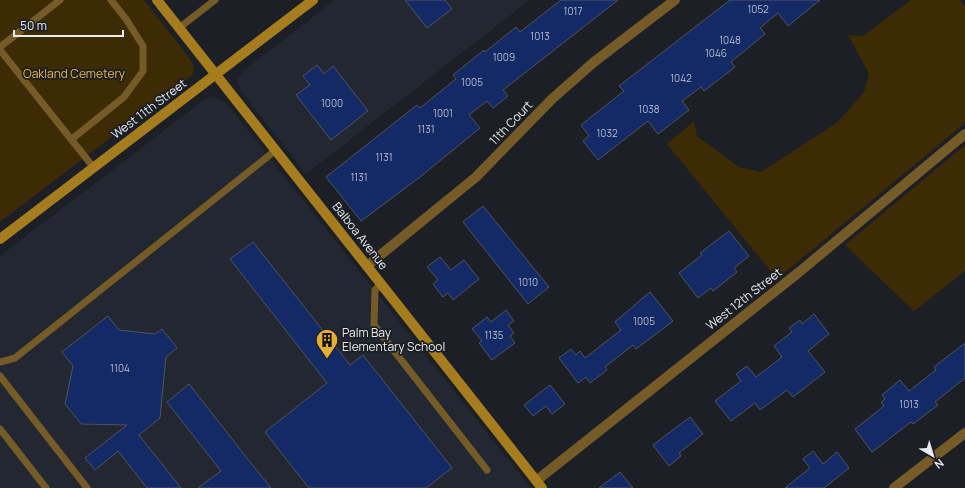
<svg xmlns="http://www.w3.org/2000/svg" width="965" height="488" font-family="Manrope,sans-serif">
<style>
.built{fill:#222732}
.green{fill:#3c2b04}
.building{fill:#142a66;stroke:#50545b}
.lines{fill:none;stroke-linecap:round;stroke-linejoin:round}
.lane{stroke:#745b27;stroke-width:7}
.street{stroke:#745b27;stroke-width:10}
.secondary{stroke:#a57d1e;stroke-width:10}
.labels{text-anchor:middle;stroke-width:3.5;stroke-linejoin:round;paint-order:stroke}
.number-label{font-size:10px;fill:#b4bbcd}
.park-label{font-size:12px;fill:#e9b644;stroke:#1c1f25}
.street-label{font-size:12px;fill:#e9ebef;stroke:#1c1f25}
.poi-label{font-size:12px;fill:#e9ebef;stroke:#1c1f25;text-anchor:start}
</style>
<rect width="100%" height="100%" fill="#1c1f25"/>
<g class="built">
<polygon points="335,0 530,0 306,174 242,92 237,81 242,72"/>
<polygon points="213,97 220,99 231,109 531,488 0,488 0,256 204,100"/>
</g>
<g class="green">
<path d="M0,0H144L190,59C194,65 196,72 190,77L0,222Z"/>
<polygon points="911,0 960,0 965,6 965,123 777,279 667,144 694,121 697,136 739,167 761,172 838,122 864,92 869,74 848,35 863,36"/>
<polygon points="965,145 965,271 914,311 845,245"/>
</g>
<g class="building">
<polygon points="405,0 445,0 452,9 427,28"/>
<polygon points="561,0 618,0 503,90 508,96 493,108 487,101 469,115 480,128 420,177 361,221 326,177 417,105 420,108 456,79 453,75 484,50 485,52 516,27 520,32"/>
<polygon points="730,0 820,0 788,26 778,13 760,28 765,34 731,62 735,67 704,91 701,87 682,101 689,110 658,134 648,121 598,160 583,141 589,136 581,125 624,91 619,86"/>
<polygon points="317,65 324,74 333,66 368,111 331,140 296,95 310,85 303,76"/>
<polygon points="483,206 549,287 528,304 463,222"/>
<polygon points="729,231 749,256 734,268 737,272 713,291 711,288 698,298 679,273 702,255 700,253"/>
<polygon points="253,242 350,365 363,355 452,468 426,488 309,488 265,432 327,383 230,259"/>
<polygon points="440,257 451,270 464,260 479,279 453,300 448,293 443,297 433,284 438,280 427,267"/>
<polygon points="650,292 673,321 636,349 633,345 605,367 607,370 590,383 586,377 578,383 559,358 571,349 576,355 580,351 585,358 621,330 615,322"/>
<polygon points="506,310 514,321 508,325 514,333 510,336 515,343 492,360 479,343 482,341 472,329 487,317 491,322"/>
<polygon points="814,314 829,334 808,351 825,372 793,397 787,390 760,410 755,403 731,421 715,401 741,381 736,374 747,366 756,377 782,357 774,346 792,332 789,328 800,320 802,324"/>
<polygon points="108,316 119,330 155,334 162,329 177,348 166,357 160,418 139,435 181,488 147,488 118,451 95,470 85,458 127,425 81,424 65,404 73,366 62,352"/>
<polygon points="965,343 965,378 935,402 938,405 913,424 911,422 872,452 855,429 884,406 881,402 885,399 882,395 900,380 909,391 936,370 934,367"/>
<polygon points="189,384 243,453 271,488 198,488 221,471 167,402"/>
<polygon points="550,385 565,404 552,414 546,406 533,416 524,405"/>
<polygon points="690,417 703,434 679,453 681,456 669,466 653,445"/>
<polygon points="813,451 823,464 837,452 849,468 824,488 785,488 810,468 803,459"/>
<polygon points="620,472 633,488 599,488"/>
</g>
<g class="lines">
<g class="lane">
<polyline points="179,28 215,0"/>
<polyline points="0,47 60,0"/>
<polyline points="0,50 94,168"/>
<polyline points="72,139 124,97 143,71 143,46 126,19 111,0"/>
<polyline points="381,284 375,290 374,325 487,470"/>
<polyline points="0,362 15,358 276,150"/>
<polyline points="0,376 87,488"/>
<polyline points="0,429 46,488"/>
</g>
<g class="street">
<polyline points="367,266 476,177 552,99 594,62 675,0"/>
<polyline points="536,481 798,273 965,134"/>
<polyline points="894,488 965,433"/>
</g>
<g class="secondary">
<polyline points="157,0 542,488"/>
<polyline points="0,239 313,0"/>
</g>
</g>
<defs>
<g id="building-pin" transform="scale(1.15)"><path d="M0 17L-7.5 6A9.5 9.5 0 1 1 7.5 6Z" fill="#e3ae35" stroke="#1c1f25"/><path d="M-4-6H4V6H1V3H-1V6H-4ZM-2.5-4.3h1.7v1.8h-1.7ZM.8-4.3h1.7v1.8H.8ZM-2.5-1h1.7V.8h-1.7ZM.8-1h1.7V.8H.8Z" fill="#111"/></g>
</defs>
<g fill-rule="evenodd">
<use href="#building-pin" x="327" y="340"/>
</g>
<g class="labels">
<g class="number-label">
<text x="758" y="13">1052</text>
<text x="573" y="15">1017</text>
<text x="540" y="40">1013</text>
<text x="730" y="44">1048</text>
<text x="716" y="57">1046</text>
<text x="504" y="61">1009</text>
<text x="681" y="82">1042</text>
<text x="472" y="86">1005</text>
<text x="332" y="107">1000</text>
<text x="649" y="113">1038</text>
<text x="443" y="117">1001</text>
<text x="426" y="133">1131</text>
<text x="607" y="137">1032</text>
<text x="384" y="161">1131</text>
<text x="359" y="181">1131</text>
<text x="528" y="286">1010</text>
<text x="644" y="325">1005</text>
<text x="494" y="339">1135</text>
<text x="120" y="372">1104</text>
<text x="909" y="408">1013</text>
</g>
<g class="park-label">
<text x="74" y="78">Oakland Cemetery</text>
</g>
<g class="street-label">
<text transform="translate(149 109) rotate(-37)" y="4">West 11th Street</text>
<text transform="translate(511 123) rotate(-46)" y="4">11th Court</text>
<text transform="translate(360 236) rotate(52)" y="4">Balboa Avenue</text>
<text transform="translate(744 299) rotate(-38)" y="4">West 12th Street</text>
</g>
<g class="poi-label">
<text x="342" y="337">Palm Bay<tspan x="342" dy="14">Elementary School</tspan></text>
</g>
</g>
<g transform="translate(933 456) rotate(142)" stroke="#1c1f25" stroke-width="3" paint-order="stroke">
<path d="M0-3L7 15L0 10L-7 15Z" fill="#e9ebef"/>
<text y="-6" font-size="11" font-weight="bold" text-anchor="middle" fill="#e9ebef">N</text>
</g>
<path d="M14 30v6h109v-6" fill="none" stroke="#e9ebef" stroke-width="2"/>
<text x="20" y="30" font-size="12" fill="#e9ebef" stroke="#1c1f25" stroke-width="3" paint-order="stroke">50 m</text>
</svg>
